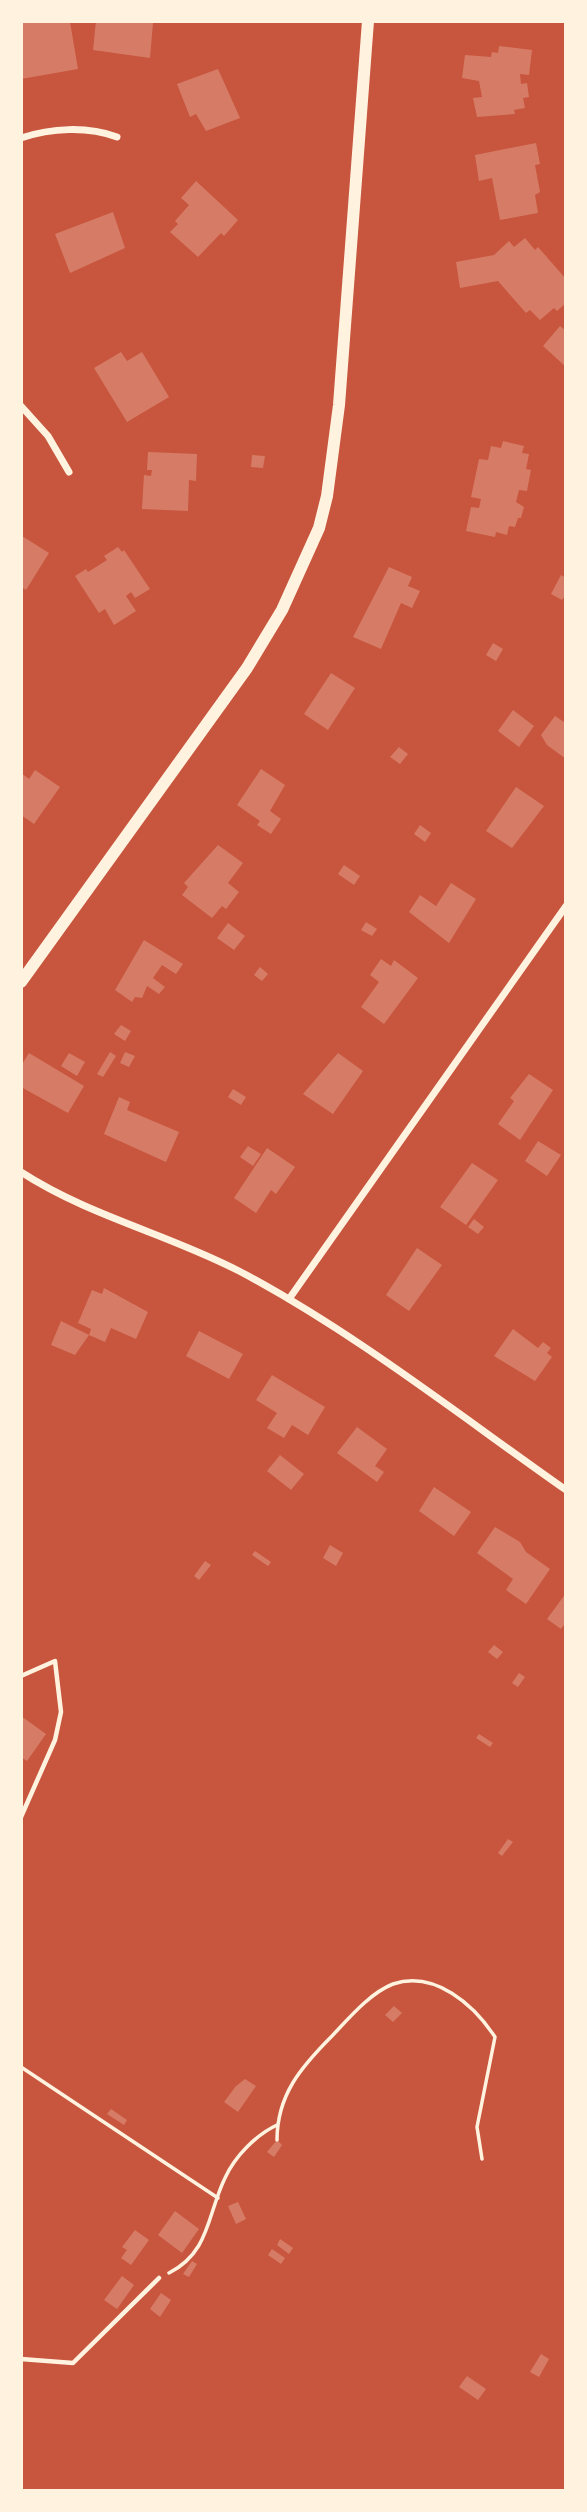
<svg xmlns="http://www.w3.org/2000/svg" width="587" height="2512" font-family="'Public Sans',sans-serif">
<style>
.building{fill:#d67c66}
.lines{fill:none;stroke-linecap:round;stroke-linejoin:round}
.path{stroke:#fff3e0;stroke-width:3.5}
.service{stroke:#fff3e0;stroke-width:4.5}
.minor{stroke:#fff3e0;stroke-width:7}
.secondary{stroke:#fff3e0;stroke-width:12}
</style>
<rect width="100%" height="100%" fill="#c8553d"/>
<g class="building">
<polygon points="35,21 70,22 78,69 21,79 21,23"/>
<polygon points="96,21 153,23 150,58 93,50"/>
<polygon points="499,46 532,50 529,75 520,74 521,84 527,83 529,97 523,98 525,108 514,110 515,114 477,117 473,98 482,97 479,81 462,78 465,55 491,57 492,52 498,53"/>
<polygon points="218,69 240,118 206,131 196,114 190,117 177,84"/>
<polygon points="536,143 540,164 535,165 540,192 535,195 538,213 500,220 492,178 479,181 475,155"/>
<polygon points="196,181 238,220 224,236 221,233 198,257 170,232 178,224 175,221 189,205 181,198"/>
<polygon points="113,212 125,248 70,273 55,234"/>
<polygon points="525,238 535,250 538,247 566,279 566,303 557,311 554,308 540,320 530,310 526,313 498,281 460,288 456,262 494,255 509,241 514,247"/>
<polygon points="560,326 566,331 566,367 543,346"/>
<polygon points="121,352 127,361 142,352 169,397 127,422 94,368"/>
<polygon points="503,441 524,446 522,453 529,454 526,469 531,470 527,491 519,490 516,502 524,507 521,518 518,518 515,527 509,526 507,535 496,532 495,537 466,531 471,507 479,508 481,499 471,497 479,459 488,460 491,446 501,448"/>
<polygon points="148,452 197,454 196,481 189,480 188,511 142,509 144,475 151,476 152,470 147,470"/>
<polygon points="252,455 265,456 263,468 251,467"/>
<polygon points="22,536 49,553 26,590 21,587"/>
<polygon points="118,547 122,552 124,550 150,589 135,598 131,592 126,596 136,611 114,625 105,609 99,613 75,576 86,569 88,572 107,560 104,556"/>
<polygon points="389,567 412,577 408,586 420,591 412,608 401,603 381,649 353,637"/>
<polygon points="561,575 566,578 566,594 562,600 551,594"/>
<polygon points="493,643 503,649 496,661 486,655"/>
<polygon points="331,673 355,688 328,730 304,714"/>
<polygon points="513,710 534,726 519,747 498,731"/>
<polygon points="555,716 564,722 566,719 566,759 547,745 541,735"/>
<polygon points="399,747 408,754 400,764 390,757"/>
<polygon points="261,769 285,785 270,811 281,819 271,834 257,825 260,821 237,805"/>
<polygon points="35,770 60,787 34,824 21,815 21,773 29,779"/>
<polygon points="516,787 544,806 512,848 486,831"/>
<polygon points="420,825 431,833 425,842 414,834"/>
<polygon points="218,845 243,863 228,883 239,892 226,909 222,906 212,918 182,895 188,887 184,883"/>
<polygon points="344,865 360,876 354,885 338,874"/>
<polygon points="451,883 476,899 449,943 409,912 420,895 436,906"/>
<polygon points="366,922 377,929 372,936 361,930"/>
<polygon points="228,923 245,936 234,950 217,938"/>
<polygon points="144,940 183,964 176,974 162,965 153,978 165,987 159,994 147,986 142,998 135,997 132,1002 115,990"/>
<polygon points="381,959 391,966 394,960 418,978 384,1024 361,1007 379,982 370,975"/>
<polygon points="260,967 268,974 262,981 254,975"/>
<polygon points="121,1025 131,1031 125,1041 114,1034"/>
<polygon points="110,1052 116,1056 103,1077 97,1074"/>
<polygon points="125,1052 135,1056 129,1067 120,1063"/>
<polygon points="29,1053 84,1086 68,1113 21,1087 21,1066"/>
<polygon points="69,1053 85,1062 77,1076 61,1066"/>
<polygon points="338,1053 363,1071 333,1114 303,1094"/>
<polygon points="529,1074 553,1090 520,1140 498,1124 514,1101 510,1098"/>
<polygon points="233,1089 246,1097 241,1105 228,1097"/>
<polygon points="119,1097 130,1102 127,1110 179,1132 166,1162 104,1134"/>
<polygon points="538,1141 561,1155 547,1176 525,1161"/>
<polygon points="248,1146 261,1154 253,1166 240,1157"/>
<polygon points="267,1148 295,1167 276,1194 271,1190 256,1213 234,1198"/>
<polygon points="472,1163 498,1180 466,1225 440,1207"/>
<polygon points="474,1219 484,1227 478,1234 468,1227"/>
<polygon points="417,1248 442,1265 409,1311 386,1295"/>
<polygon points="104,1288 148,1312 136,1339 111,1328 105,1342 89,1335 91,1329 78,1323 92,1290 102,1294"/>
<polygon points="61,1321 89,1335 75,1355 51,1345"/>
<polygon points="513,1329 538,1348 543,1342 551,1348 547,1353 552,1357 535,1381 494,1356"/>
<polygon points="199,1331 243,1354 229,1379 186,1356"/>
<polygon points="272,1375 325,1407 308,1435 292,1425 284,1438 267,1428 277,1413 256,1400"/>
<polygon points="357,1427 387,1449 375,1466 384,1472 377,1482 337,1453"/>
<polygon points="280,1455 304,1474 291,1490 267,1471"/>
<polygon points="434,1487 471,1512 454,1536 419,1511"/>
<polygon points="495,1527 520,1542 526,1552 550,1569 526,1604 506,1590 513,1579 477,1553"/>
<polygon points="330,1545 343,1553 336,1566 323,1558"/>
<polygon points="255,1551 271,1562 268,1566 252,1555"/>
<polygon points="205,1561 211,1565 199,1580 194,1576"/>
<polygon points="566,1593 566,1622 561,1629 547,1619"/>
<polygon points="494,1645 503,1652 497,1659 488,1652"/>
<polygon points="519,1673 525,1677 518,1687 512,1683"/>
<polygon points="21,1716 46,1734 27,1761 21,1757"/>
<polygon points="479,1734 493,1743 490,1747 476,1738"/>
<polygon points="508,1839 513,1842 502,1856 498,1853"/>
<polygon points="394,2006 402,2013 393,2022 385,2015"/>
<polygon points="245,2079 256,2086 238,2112 224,2102 236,2086"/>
<polygon points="111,2109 127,2120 124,2125 107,2114"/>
<polygon points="277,2140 282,2145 274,2157 267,2152"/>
<polygon points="238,2202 246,2219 236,2224 228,2206"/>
<polygon points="175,2211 199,2229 182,2253 158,2235"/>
<polygon points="135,2230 149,2240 131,2265 121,2258 127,2250 122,2247"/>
<polygon points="280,2239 293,2248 289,2254 277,2245"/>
<polygon points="272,2249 285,2258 281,2264 268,2255"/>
<polygon points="192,2261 197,2264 189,2277 183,2274"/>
<polygon points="122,2276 134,2285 117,2309 104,2300"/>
<polygon points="161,2293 171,2300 160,2317 150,2309"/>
<polygon points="541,2354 549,2359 539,2377 530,2372"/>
<polygon points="467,2376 486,2389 478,2400 459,2387"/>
</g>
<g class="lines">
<g class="path">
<polyline points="21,2067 218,2198"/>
<path d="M277,2140C277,2095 301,2067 332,2036C349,2018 370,1993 393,1984C435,1970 474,2005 495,2037L477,2127L482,2159"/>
<path d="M169,2273C210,2252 207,2215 225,2178C235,2156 256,2135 277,2125"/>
</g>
<g class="service">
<polyline points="21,1676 55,1661 61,1712 55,1740 21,1817"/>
<polyline points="21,2359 73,2363 159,2278"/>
</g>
<g class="minor">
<path d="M21,138C51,128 87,126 117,137"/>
<polyline points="21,406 48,436 69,472"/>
<path d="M21,1172C89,1216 168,1234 239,1271C354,1332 459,1415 566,1490"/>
<polyline points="289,1299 566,906"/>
</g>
<polyline class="secondary" points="21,982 247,668 282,610 319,528 327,496 339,405 368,21"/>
</g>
<rect width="587" height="2512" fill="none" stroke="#fff3e0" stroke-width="46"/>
</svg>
